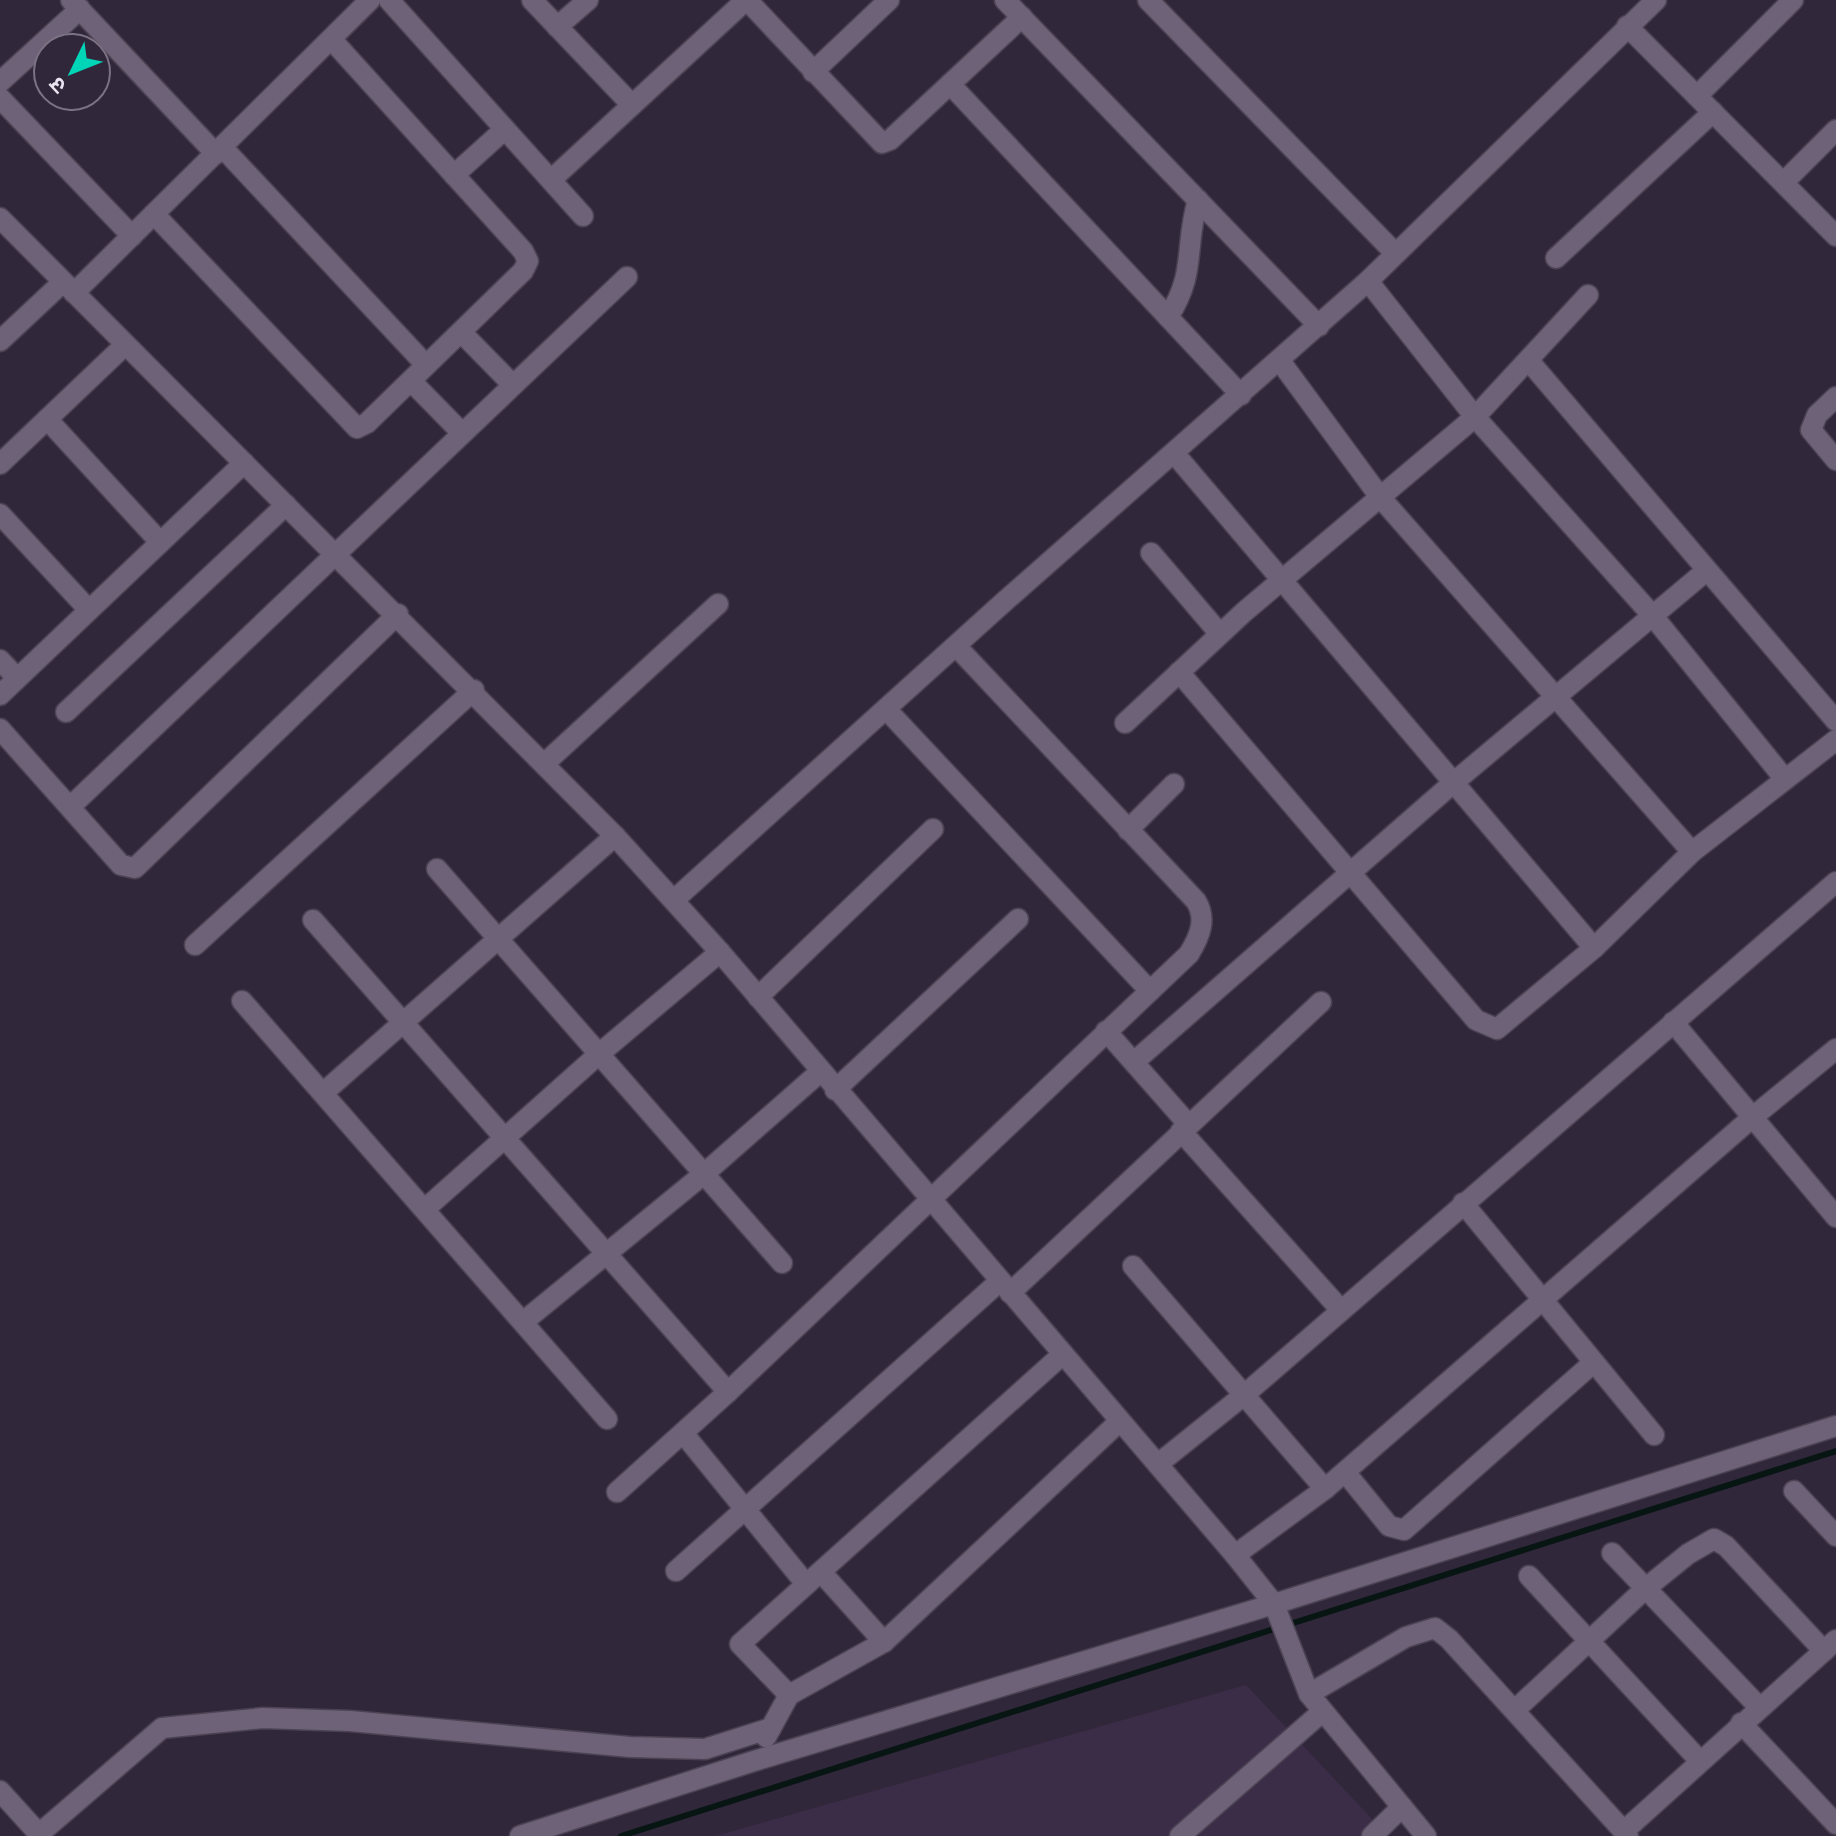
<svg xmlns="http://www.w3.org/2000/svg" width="1836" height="1836" font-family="'DejaVu Sans','Noto Sans Devanagari',sans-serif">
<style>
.built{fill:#3b2d47}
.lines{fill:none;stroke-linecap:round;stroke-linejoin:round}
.stream{stroke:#081613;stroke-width:6}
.minor-casing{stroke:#4b4353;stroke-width:23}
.minor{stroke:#6d6278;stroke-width:20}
</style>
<rect width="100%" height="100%" fill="#31273b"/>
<polygon class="built" points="1246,1685 1388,1836 716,1836"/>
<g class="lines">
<polyline class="stream" points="621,1836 1836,1451"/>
<g class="minor-casing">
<g id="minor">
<polyline points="71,0 216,154"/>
<polyline points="389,0 583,216"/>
<polyline points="532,0 632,105"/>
<polyline points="747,0 882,143 890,140 1022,17"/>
<polyline points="1005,0 1319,326"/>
<polyline points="1148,0 1395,253"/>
<polyline points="1627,26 1836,236"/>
<polyline points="557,27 588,0"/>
<polyline points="813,72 889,0"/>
<polyline points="0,82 80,9"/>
<polyline points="950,84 1241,395"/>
<polyline points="1697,96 1793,0"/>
<polyline points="0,98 132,236"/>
<polyline points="223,148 426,365"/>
<polyline points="454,175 504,130"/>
<polyline points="551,180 746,0"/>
<polyline points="1785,181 1836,130"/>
<polyline points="154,214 357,428 367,423 523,271 528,261 523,251 332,40"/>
<polyline points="0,218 615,836 720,952 1235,1555 1274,1604 1309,1694 1426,1836"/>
<polyline points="1556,258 1713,112"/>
<polyline points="1368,281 1475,417 1652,615 1784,778"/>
<polyline points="74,293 370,0"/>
<path d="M1168,317C1197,273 1184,246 1198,200"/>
<polyline points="461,332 513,385"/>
<polyline points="0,341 63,282"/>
<polyline points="1280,361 1380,497 1692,852"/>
<polyline points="1529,361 1836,721"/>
<polyline points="411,381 461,432"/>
<polyline points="1836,397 1817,415 1811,430 1836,460"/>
<polyline points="47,419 160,542"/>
<polyline points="1174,453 1594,948"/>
<polyline points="0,464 125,345"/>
<polyline points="0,514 89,610"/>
<polyline points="1151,553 1220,634"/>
<polyline points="0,660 17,678"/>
<polyline points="1179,672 1476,1020 1497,1029 1594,948 1692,852 1836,740"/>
<polyline points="0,695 244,463"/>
<polyline points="886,709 1150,991"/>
<polyline points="66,712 286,505"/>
<polyline points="1125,723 1244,612 1475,417 1588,295"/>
<polyline points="0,729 121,865 135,868 398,614"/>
<polyline points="545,763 718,604"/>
<polyline points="70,807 627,277"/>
<polyline points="1128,830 1174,784"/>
<polyline points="437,869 782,1263"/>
<polyline points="674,900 1005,601 1368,281 1656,0"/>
<polyline points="313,920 728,1392"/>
<polyline points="195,945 474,690"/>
<polyline points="758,997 933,829"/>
<polyline points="242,1001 607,1419"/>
<polyline points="1673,1022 1836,1217"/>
<polyline points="1106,1031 1188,1124"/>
<polyline points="1135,1061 1453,783 1706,571"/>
<polyline points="835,1090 1018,919"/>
<polyline points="323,1093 615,836"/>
<polyline points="1181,1131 1340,1309"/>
<polyline points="1463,1203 1654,1435"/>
<polyline points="425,1209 599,1054 720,952"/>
<polyline points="1133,1266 1325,1489"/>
<polyline points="1010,1293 1321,1002"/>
<polyline points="523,1322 705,1173 820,1072"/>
<polyline points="683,1433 806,1584"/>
<polyline points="1158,1464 1244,1395 1836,882"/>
<polyline points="1345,1472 1389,1526 1404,1530 1593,1363"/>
<polyline points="1794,1491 1836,1536"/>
<path d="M617,1492L728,1392L1189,954C1200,936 1207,919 1196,901L957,647"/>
<polyline points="1612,1553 1759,1707"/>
<polyline points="1235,1555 1325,1489 1754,1116 1836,1049"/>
<polyline points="676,1571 1000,1281"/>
<polyline points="821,1572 884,1642"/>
<polyline points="1529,1576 1699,1760"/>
<polyline points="1309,1694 1406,1637 1435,1628 1449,1639 1628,1836"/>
<polyline points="789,1695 740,1644 1063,1354"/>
<polyline points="1515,1710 1646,1588 1688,1554 1714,1539 1726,1546 1824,1651"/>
<polyline points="1741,1723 1836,1824"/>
<polyline points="766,1737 789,1695 884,1642 1120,1421"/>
<polyline points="0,1791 39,1834 162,1728 263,1718 350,1721 630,1747 705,1749 771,1728"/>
<polyline points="1624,1831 1836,1640"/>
<polyline points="520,1836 754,1761 1274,1604 1836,1426"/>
<polyline points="1180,1836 1322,1712"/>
<polyline points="1372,1836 1402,1807"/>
</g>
</g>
<use href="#minor" class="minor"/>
</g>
<g transform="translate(72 72) rotate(227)"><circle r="38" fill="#31273b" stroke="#7b7384" stroke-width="2"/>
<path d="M0-6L14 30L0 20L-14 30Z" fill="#00d5b7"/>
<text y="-12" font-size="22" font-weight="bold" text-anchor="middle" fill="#eae4f1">उ</text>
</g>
</svg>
